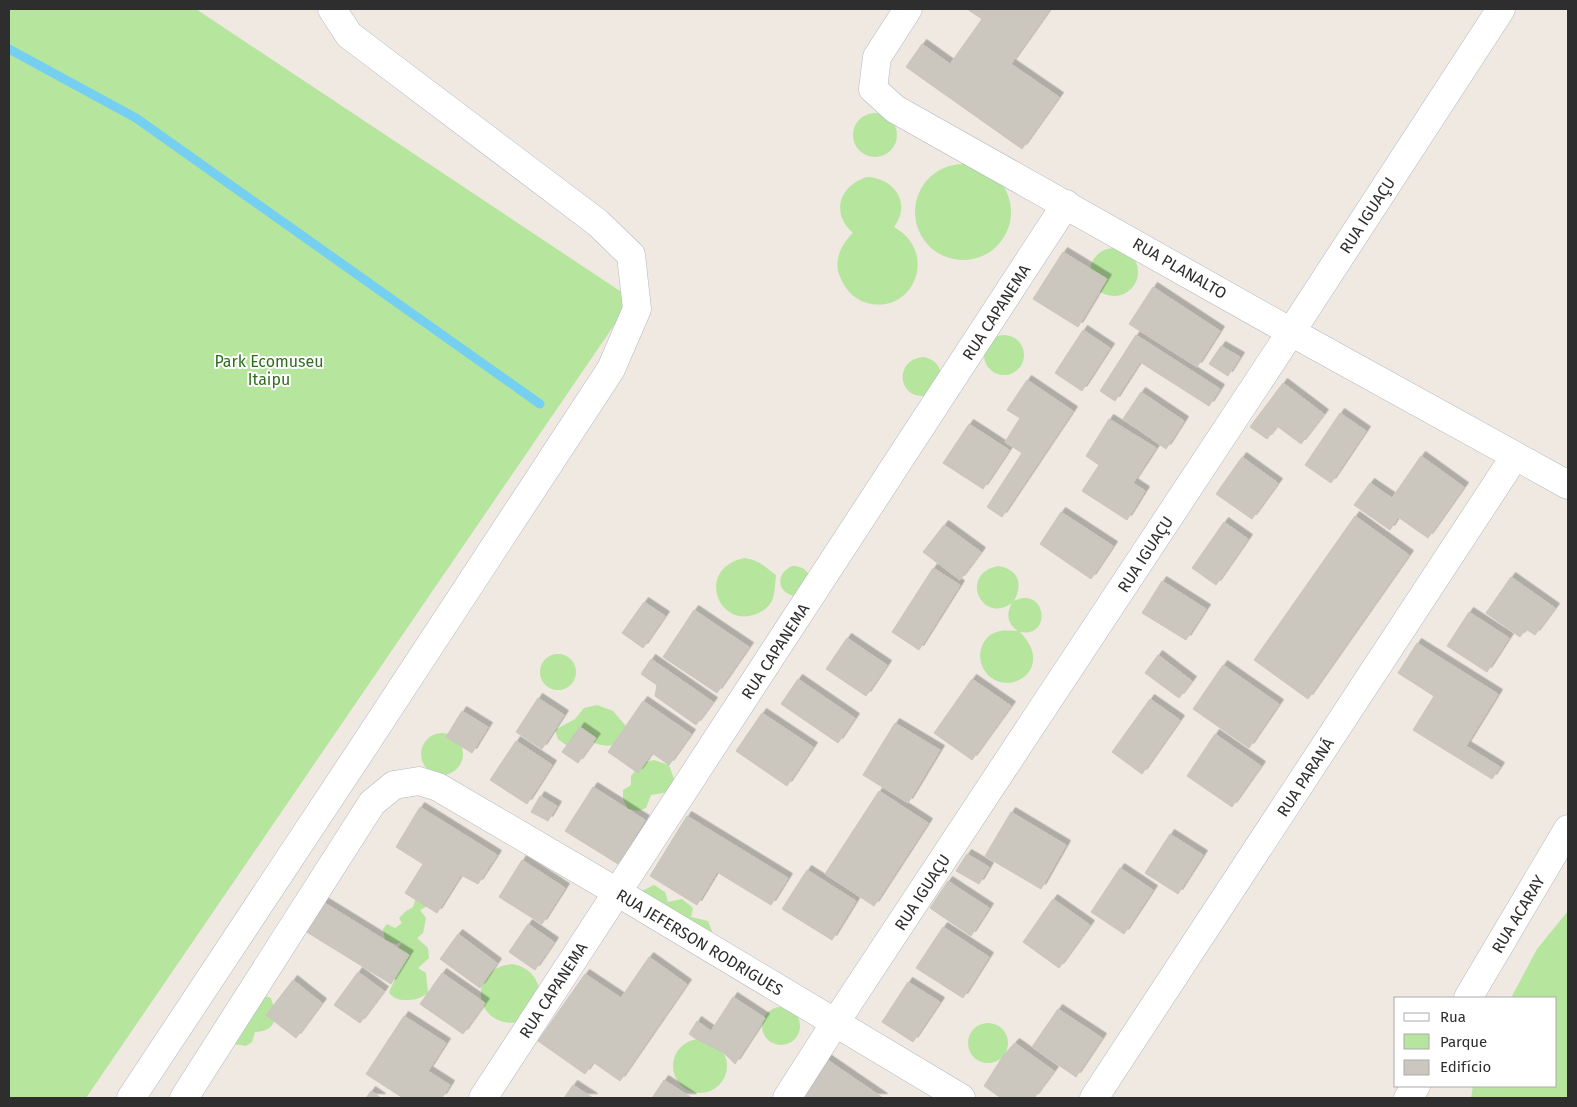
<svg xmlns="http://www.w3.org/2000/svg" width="1577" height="1107" font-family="'Fira Sans',sans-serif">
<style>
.green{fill:#b6e59e}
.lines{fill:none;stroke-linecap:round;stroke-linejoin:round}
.stream{stroke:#75cff0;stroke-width:9}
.building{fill:#cbc7bf;stroke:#cbc5ba;filter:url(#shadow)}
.minor-casing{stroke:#b4b7c1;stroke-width:29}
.minor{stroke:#fff;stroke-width:28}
.labels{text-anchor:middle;stroke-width:4;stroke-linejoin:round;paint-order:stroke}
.street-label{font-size:16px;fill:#2e2e2e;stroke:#fff}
.park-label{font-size:16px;fill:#2c6e1b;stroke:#fff}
</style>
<defs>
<filter id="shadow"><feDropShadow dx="4.5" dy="-4.5" stdDeviation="0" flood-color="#0004"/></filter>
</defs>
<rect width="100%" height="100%" fill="#efe9e1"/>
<g class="green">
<polygon points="9,9 196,9 632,299 86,1098 9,1098"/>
<circle cx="875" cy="135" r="22"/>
<circle cx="963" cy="212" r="48"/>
<path d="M867,177C894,178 912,203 894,227C939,252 914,315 867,303C853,299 844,288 839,274C834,259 842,243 853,233C830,213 840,185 867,177Z"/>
<circle cx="1114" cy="272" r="24"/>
<circle cx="1004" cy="355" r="20"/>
<path d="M923,357C933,359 938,363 941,373L930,395C898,403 892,360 923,357Z"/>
<path d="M744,558C759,560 764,566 776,575C775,583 775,591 773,598C771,605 763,612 756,614C718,629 695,569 744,558Z"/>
<path d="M792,566C800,566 805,568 809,575L794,596C776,592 776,573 792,566Z"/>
<path d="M998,566C1019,569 1023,584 1014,601C1046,585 1053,638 1020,632C1059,672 1001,702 983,668C979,660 979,650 984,642C992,629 1004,630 1018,631C1007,624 1006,613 1012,603C982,625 958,574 998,566Z"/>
<circle cx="558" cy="672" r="18"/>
<path d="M597,705L613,711L626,726L621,744C607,747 600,746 587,740L567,746L558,739L555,730L575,719L584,708Z"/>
<circle cx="442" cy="754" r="21"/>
<polygon points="654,760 669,765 674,779 670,792 651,795 646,808 638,811 628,809 623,799 623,790 631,785 631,776 641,763"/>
<polygon points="654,885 665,892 668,902 682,899 693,908 691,917 708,921 712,931 705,942 638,893"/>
<path d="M417,894L432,904L420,910L426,918L423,933L417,938L428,948L429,958L418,968L426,973L428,993C425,995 420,998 416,999C407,1001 393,1001 389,992L399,971L395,953L402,942L396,944L385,940L383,929L387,924L395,928L402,923L399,918L406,911L413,907Z"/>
<polygon points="1568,911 1568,1097 1471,1098 1473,1086 1556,1086 1556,998 1511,998 1537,949"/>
<path d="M512,964C527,967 535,974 540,990L520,1022C474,1030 465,969 512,964Z"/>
<path d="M257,993L271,998C272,1003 276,1010 276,1015C275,1027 266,1032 255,1032L252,1042L246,1046L234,1044Z"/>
<circle cx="781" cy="1026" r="19"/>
<circle cx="988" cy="1043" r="20"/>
<circle cx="700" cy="1066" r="27"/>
</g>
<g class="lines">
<polyline class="stream" points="9,49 136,118 540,404"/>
</g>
<g class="building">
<polygon points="967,9 1050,9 1011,64 1059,97 1022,149 906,67 922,44 950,64 982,19"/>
<polygon points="1063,252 1107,279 1078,327 1033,299"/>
<polygon points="1153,287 1220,331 1197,367 1129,324"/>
<polygon points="1083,330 1110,348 1082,391 1055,373"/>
<polygon points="1136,335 1220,389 1209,406 1140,362 1115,401 1100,391"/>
<polygon points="1221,346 1240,357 1228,376 1209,364"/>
<polygon points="1027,380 1073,411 1002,517 987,507 1022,453 1005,442 1020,418 1007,410"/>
<polygon points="1283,383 1324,414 1301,444 1277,426 1267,439 1250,427"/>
<polygon points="1141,392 1184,421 1166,449 1123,419"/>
<polygon points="1340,413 1366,431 1331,483 1305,465"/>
<polygon points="1109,419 1156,448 1133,483 1145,491 1127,520 1082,491 1099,465 1086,456"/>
<polygon points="969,424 1009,450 983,489 943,463"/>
<polygon points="1421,456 1464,487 1428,538 1398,517 1390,530 1354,505 1370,483 1392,498"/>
<polygon points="1242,457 1278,483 1252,519 1216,494"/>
<polygon points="1061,512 1113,546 1091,579 1040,544"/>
<polygon points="1355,516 1409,555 1308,699 1254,660"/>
<polygon points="1224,522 1248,539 1216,585 1192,568"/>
<polygon points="944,525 981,552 960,580 923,552"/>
<polygon points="933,568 960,585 919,650 892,632"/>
<polygon points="1511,577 1555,608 1535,635 1526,629 1520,637 1486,613"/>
<polygon points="1162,581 1206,609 1186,640 1142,613"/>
<polygon points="644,602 665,616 643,648 622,633"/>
<polygon points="694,610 749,647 717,693 663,657"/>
<polygon points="1469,612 1509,638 1487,672 1447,646"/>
<polygon points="847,638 887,665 866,696 826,669"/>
<polygon points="1417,643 1498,694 1466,746 1500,767 1492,779 1413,730 1434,696 1398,673"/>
<polygon points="1158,655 1192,681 1179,698 1145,673"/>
<polygon points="651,659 713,702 696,725 655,696 657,685 641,674"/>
<polygon points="1223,665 1279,704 1249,748 1193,709"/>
<polygon points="798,679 855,718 838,743 781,704"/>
<polygon points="972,679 1011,706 972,760 934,733"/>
<polygon points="538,698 564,715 542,749 516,732"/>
<polygon points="1150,699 1180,720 1142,774 1112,752"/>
<polygon points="643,701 691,734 669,765 652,753 638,773 608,752"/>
<polygon points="462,711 488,727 472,753 446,737"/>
<polygon points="762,713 813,747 787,786 736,751"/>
<polygon points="895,723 940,750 908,803 863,775"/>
<polygon points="580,727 596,738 578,763 562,752"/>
<polygon points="1215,734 1261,766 1232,807 1187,776"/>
<polygon points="516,741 552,765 527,804 490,780"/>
<polygon points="593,787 645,820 618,864 565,831"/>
<polygon points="879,791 928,823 874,906 825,874"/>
<polygon points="540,796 557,806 548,821 531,812"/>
<polygon points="420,807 497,855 478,884 461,875 437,913 405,893 423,864 396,847"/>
<polygon points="1011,812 1066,845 1041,889 985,856"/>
<polygon points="687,816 788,878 771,905 717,872 697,905 650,876"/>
<polygon points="1170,834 1203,855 1178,894 1145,873"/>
<polygon points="967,854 989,867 979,884 956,871"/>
<polygon points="522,860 565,888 542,924 499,897"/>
<polygon points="1120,868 1153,890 1124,934 1091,912"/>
<polygon points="807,870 856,901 832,940 782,909"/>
<polygon points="948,881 989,908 971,936 930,908"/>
<polygon points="1053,899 1090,925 1059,968 1023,942"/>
<polygon points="323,902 409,955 391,984 305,931"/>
<polygon points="528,924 554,942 535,970 509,952"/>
<polygon points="943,927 989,957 963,998 916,968"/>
<polygon points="458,934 497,963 480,988 440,959"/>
<polygon points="649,957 687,984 620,1081 593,1062 585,1074 538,1041 585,974 621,998"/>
<polygon points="358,972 384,991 360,1023 334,1005"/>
<polygon points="442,973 485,1003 463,1034 420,1004"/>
<polygon points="293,980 322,1003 296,1038 266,1015"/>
<polygon points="908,982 940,1002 913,1042 882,1022"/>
<polygon points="733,997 765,1018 735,1064 724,1053 696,1039 689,1034 697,1021 711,1031"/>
<polygon points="1058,1009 1102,1038 1076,1077 1032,1047"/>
<polygon points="404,1016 446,1043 428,1071 450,1085 442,1098 403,1098 366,1074"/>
<polygon points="1015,1043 1054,1071 1034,1098 1001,1098 984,1086 1003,1056"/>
<polygon points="826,1059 883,1098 799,1098"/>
<polygon points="664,1080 692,1098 652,1098"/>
<polygon points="573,1085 593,1098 564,1098"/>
<polygon points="371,1091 381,1098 366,1098"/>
</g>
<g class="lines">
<g class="minor-casing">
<g id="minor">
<polyline points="908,9 877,57 873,89 895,109 1291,332 1568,485"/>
<polyline points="1468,998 1568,829"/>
<polyline points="131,1098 360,752 611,369 637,309 631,255 598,223 349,35 332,9"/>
<polyline points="184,1098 372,803 394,785 419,781 438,787 617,892 961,1098"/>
<polyline points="483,1098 1066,204"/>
<polyline points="787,1098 835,1023 1291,332 1501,9"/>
<polyline points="1094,1098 1515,456"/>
<polyline points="1408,1098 1416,1086"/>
</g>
</g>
<use href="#minor" class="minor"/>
</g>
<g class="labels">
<g class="street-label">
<text transform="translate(1367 215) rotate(-57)" y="6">RUA IGUAÇU</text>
<text transform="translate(1180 268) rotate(30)" y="6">RUA PLANALTO</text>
<text transform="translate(996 312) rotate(-57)" y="6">RUA CAPANEMA</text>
<text transform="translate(1145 554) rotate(-57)" y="6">RUA IGUAÇU</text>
<text transform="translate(775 651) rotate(-57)" y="6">RUA CAPANEMA</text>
<text transform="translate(1305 777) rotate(-57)" y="6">RUA PARANÁ</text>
<text transform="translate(922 892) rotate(-57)" y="6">RUA IGUAÇU</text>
<text transform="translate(1518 914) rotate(-59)" y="6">RUA ACARAY</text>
<text transform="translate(700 942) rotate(31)" y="6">RUA JEFERSON RODRIGUES</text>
<text transform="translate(553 990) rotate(-57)" y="6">RUA CAPANEMA</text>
</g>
<g class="park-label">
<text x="269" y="367">Park Ecomuseu<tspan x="269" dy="18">Itaipu</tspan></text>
</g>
</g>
<rect width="1577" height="1107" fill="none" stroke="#2e2e2e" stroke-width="20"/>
<rect x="1394" y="997" width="162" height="90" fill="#ffffff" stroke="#ababab"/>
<rect x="1404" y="1013" width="25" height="8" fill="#ffffff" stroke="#ababab"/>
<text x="1440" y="1022" font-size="15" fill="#2e2e2e">Rua</text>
<rect x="1404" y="1034" width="25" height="15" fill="#b6e59e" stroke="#ababab"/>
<text x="1440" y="1047" font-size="15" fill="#2e2e2e">Parque</text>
<rect x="1404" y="1060" width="25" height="15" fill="#cbc7bf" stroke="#ababab"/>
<text x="1440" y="1072" font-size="15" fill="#2e2e2e">Edifício</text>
</svg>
